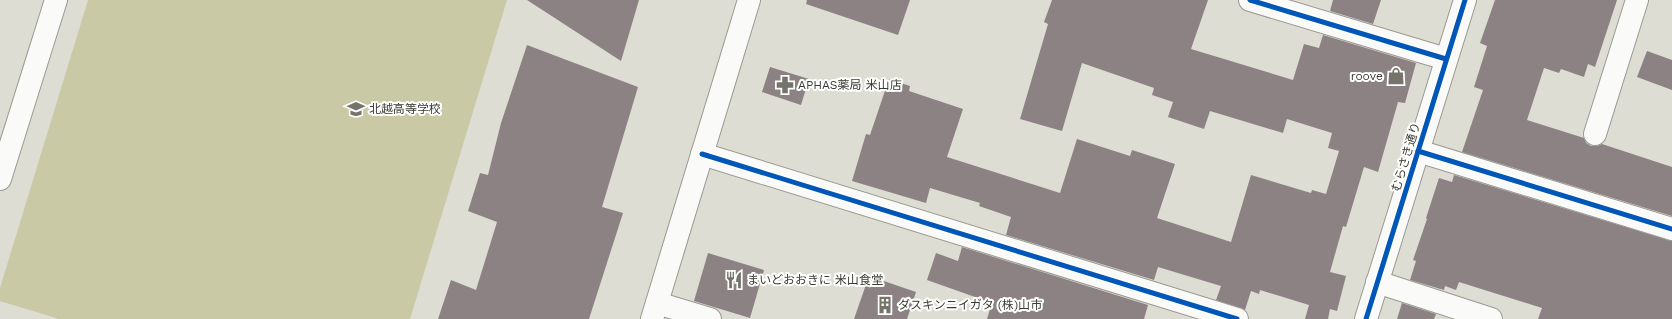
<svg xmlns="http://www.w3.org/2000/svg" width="1672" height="319" font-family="'Work Sans','Noto Sans JP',sans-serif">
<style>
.green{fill:#cac9a5}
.building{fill:#8c8284}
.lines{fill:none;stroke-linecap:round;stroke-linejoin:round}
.minor-casing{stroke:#9a9a93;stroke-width:24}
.minor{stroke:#fafaf8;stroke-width:22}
.cycleway-casing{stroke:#fff;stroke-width:8}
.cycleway{stroke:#0057b8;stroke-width:5}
.labels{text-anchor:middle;stroke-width:4;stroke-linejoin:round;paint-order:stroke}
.poi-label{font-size:12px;fill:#3b3b33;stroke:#fff;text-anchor:start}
.street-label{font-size:12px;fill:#3b3b33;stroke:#fff}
</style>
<rect width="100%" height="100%" fill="#ddddd3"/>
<polygon class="green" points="88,0 507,0 410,319 59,319 0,301 0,288"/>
<g class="building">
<polygon points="527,0 639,0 621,61"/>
<polygon points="807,0 910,0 898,35 806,4"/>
<polygon points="1052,0 1208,0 1191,49 1293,80 1304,44 1319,48 1323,35 1416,63 1405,103 1398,102 1378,172 1364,167 1346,227 1343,226 1330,272 1346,276 1337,311 1330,309 1328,319 1305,319 1309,305 1260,290 1259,294 1251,291 1245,310 1216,300 1221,286 1158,267 1154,280 1006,235 1011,217 979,206 980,203 930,188 926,203 852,181 866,134 870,135 889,79 910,86 909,91 963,109 947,157 1060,193 1077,139 1130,156 1132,150 1175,164 1157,218 1231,242 1251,175 1311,193 1312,190 1326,194 1339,151 1328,148 1332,133 1287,119 1283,133 1210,111 1204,129 1168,117 1173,102 1152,95 1154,88 1082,63 1062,131 1020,119 1048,24 1044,22"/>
<polygon points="1333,0 1381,0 1373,24 1330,11"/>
<polygon points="1495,0 1617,0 1595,67 1588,64 1584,77 1561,69 1559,73 1544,68 1527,120 1584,138 1586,143 1591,146 1597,146 1602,144 1672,167 1672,216 1462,152 1483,90 1474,87 1487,46 1480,43"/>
<polygon points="527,45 638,87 602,207 623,213 589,319 438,319 451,280 476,290 497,222 468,211 480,173 488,175 501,123"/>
<polygon points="1647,51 1672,60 1672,90 1637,77"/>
<polygon points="770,67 809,79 801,105 762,92"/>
<polygon points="1454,175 1672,241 1672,319 1538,319 1542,308 1459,282 1456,290 1445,286 1444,290 1410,280 1416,261 1413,260 1427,219 1426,218 1439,178 1452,182"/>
<polygon points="962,247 1148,305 1144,319 987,319 992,303 927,280 936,253 958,261"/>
<polygon points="708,253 764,270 750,318 694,301"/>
<polygon points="869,276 916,292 907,319 854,319"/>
<polygon points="1402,303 1436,314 1434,319 1397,319"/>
</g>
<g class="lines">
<g class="minor-casing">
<g id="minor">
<polyline points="1250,0 1446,59"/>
<polyline points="1595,134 1637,0"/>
<polyline points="1418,151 1672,229"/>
<polyline points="702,154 1237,319"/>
<polyline points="0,179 56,0"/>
<polyline points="1377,282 1491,319"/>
<polyline points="657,303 710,319"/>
<polyline points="652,319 749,0"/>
<polyline points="1366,319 1465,0"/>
</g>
</g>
<use href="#minor" class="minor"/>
<g class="cycleway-casing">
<g id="cycleway">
<polyline points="1250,0 1446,59"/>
<polyline points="1418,151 1672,229"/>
<polyline points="702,154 1237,319"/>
<polyline points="1366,319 1465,0"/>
</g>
</g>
<use href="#cycleway" class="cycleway"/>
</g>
<defs>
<g id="shop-bare" transform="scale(1.38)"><path d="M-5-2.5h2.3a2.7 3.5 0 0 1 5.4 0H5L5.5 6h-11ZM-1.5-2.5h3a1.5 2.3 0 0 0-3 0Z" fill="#74746b" stroke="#fff" stroke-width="2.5" paint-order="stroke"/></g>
<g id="pharmacy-bare" transform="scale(1.38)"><path d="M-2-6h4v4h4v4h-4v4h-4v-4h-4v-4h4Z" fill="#74746b" stroke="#fff" stroke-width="2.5" paint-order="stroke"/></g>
<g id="school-bare" transform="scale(1.38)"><path d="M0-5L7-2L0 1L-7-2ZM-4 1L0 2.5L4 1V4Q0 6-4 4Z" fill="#74746b" stroke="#fff" stroke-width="2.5" paint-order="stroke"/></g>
<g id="restaurant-bare" transform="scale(1.38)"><path d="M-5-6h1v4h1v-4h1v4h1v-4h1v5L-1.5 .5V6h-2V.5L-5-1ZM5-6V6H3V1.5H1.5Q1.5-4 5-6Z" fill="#74746b" stroke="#fff" stroke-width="2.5" paint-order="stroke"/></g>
<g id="building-bare" transform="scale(1.38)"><path d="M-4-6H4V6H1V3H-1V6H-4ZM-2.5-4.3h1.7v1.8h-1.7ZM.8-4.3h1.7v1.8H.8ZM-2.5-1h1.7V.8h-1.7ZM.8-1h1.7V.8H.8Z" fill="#74746b" stroke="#fff" stroke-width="2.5" paint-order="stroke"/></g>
</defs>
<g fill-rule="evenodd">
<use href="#shop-bare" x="1396" y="76"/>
<use href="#pharmacy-bare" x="785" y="85"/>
<use href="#school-bare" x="356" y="109"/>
<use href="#restaurant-bare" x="734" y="280"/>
<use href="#building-bare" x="885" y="305"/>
</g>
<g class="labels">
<g class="poi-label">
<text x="1383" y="80" text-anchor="end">roove</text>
<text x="798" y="89">APHAS薬局 米山店</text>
<text x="369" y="113">北越高等学校</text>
<text x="747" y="284">まいどおおきに 米山食堂</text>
<text x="898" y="309">ダスキンニイガタ (株)山市</text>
</g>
<g class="street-label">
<text transform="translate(1406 157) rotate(-73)" y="4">むらさき通り</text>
</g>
</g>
</svg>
